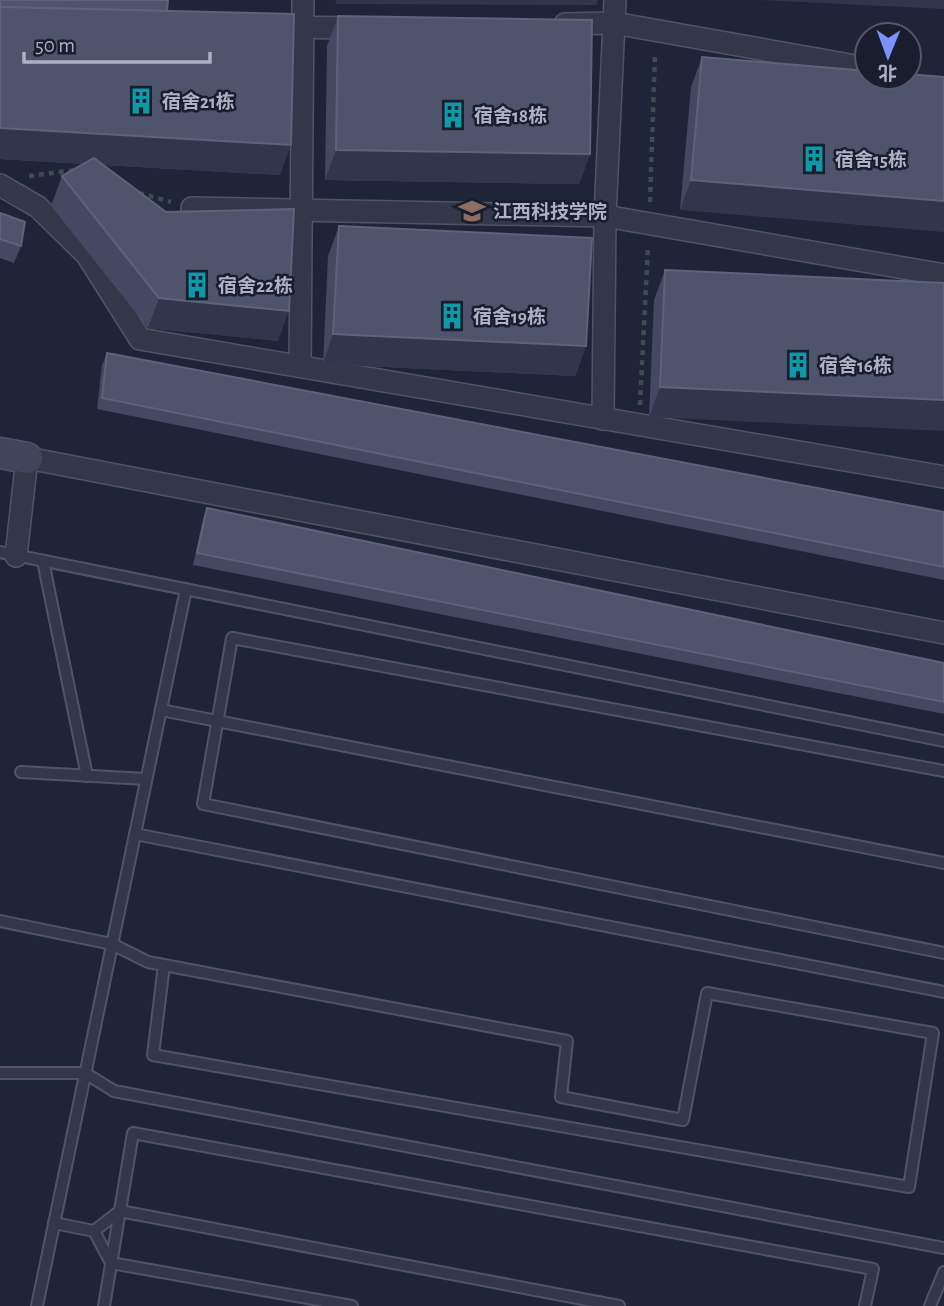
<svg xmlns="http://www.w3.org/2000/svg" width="944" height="1306" font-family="'Alegreya Sans','Noto Sans SC',sans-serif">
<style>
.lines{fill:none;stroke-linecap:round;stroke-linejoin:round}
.lane-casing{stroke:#505466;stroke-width:14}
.street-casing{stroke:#505466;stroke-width:24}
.secondary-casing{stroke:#505466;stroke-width:33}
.path{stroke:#3c4d54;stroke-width:4.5;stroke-dasharray:5 5;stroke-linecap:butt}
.lane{stroke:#333749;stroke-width:10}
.street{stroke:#333749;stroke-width:21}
.secondary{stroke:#41455c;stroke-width:30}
.wall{fill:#434961}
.shaded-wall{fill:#30364c}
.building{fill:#4e546b;stroke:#5d6379;stroke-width:2}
.labels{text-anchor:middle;stroke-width:5;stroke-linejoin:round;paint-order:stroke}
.poi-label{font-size:19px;font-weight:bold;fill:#adb1c5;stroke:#191d2d;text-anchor:start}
</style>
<rect width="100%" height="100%" fill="#1f2538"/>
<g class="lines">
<g class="lane-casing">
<g id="lane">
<polyline points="0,552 944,741"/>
<polyline points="43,561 87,776"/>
<polyline points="161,710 944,863"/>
<polyline points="944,771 232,638 203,804 944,953"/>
<polyline points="21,772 146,779"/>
<polyline points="135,834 944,992"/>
<polyline points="0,921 112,944 148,962 567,1041 561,1097 683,1120 707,993 933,1033 909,1187 153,1055 164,965"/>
<polyline points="0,1073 85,1073 114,1091 944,1248"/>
<polyline points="54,1223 94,1231 111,1263 352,1306"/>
<polyline points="94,1231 120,1211 619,1306"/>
<polyline points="37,1306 186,589"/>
<polyline points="104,1306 133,1133 873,1269 865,1306"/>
<polyline points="930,1306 944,1272"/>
</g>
</g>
<g class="street-casing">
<g id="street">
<polyline points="565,24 614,23 867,68"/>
<polyline points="264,27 361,28"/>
<polyline points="0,185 38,207 87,255 140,339 944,477"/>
<polyline points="192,208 605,216 944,275"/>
<polyline points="300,366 303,0"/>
<polyline points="603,419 605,216 615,0"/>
<polyline points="16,556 27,458 944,633"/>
</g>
</g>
<g class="secondary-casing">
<polyline id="secondary" points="0,453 27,458"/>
</g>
<g class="path">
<polyline points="29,176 76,170"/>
<polyline points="139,193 171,202"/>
<polyline points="650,202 655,53"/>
<polyline points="640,405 648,246"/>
</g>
<use href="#lane" class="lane"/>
<use href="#street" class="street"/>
<use href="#secondary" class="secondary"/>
</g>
<g class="wall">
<polygon points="0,0 167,11 280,175 103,165 278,341 148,328 51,206 62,176 84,164 0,159"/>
<polygon points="338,16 590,154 579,184 325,180 327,46"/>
<polygon points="702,57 867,71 680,210 691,87"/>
<polygon points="0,213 21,246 14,263 0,258"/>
<polygon points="339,226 586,346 575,376 323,364 328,256"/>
<polygon points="665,270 944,283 649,417 654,300"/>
<polygon points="107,353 944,512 944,580 97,409 102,365"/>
<polygon points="207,508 944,663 944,714 193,565 203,519"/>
</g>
<g class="shaded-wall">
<polygon points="337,0 598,0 596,5 335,4"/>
<polygon points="760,0 944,0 944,9"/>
<polygon points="0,128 291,145 280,175 0,159"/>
<polygon points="336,150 590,154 579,184 325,180"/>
<polygon points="691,180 944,201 944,232 680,210"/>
<polygon points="159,298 289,311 278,341 148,328"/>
<polygon points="333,334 586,346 575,376 323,364"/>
<polygon points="660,387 944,400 944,431 649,417"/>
</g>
<g class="building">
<polygon points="0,0 168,0 167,11 0,7"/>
<polygon points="0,7 294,14 291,145 0,128"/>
<polygon points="338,16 592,20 590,154 336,150"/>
<polygon points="702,57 867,71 867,77 909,77 909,74 944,77 944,201 691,180"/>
<polygon points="94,158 166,212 294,209 289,311 159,298 62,176"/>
<polygon points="0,213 25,222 21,246 0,239"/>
<polygon points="339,226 592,238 586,346 333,334"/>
<polygon points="665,270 944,283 944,400 660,387"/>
<polygon points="107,353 944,512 944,567 102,398"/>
<polygon points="207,508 944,663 944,702 197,553"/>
</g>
<defs>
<g id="building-bare" transform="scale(2.1)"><path d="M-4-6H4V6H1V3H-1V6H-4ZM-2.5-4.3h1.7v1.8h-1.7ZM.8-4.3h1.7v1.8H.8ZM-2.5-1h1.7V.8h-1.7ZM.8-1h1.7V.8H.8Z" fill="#0f9aa8" stroke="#191d2d" stroke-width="2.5" paint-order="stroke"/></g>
<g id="university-bare" transform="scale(2.1)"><path d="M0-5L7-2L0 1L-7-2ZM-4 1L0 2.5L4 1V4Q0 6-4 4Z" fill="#8d6e63" stroke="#191d2d" stroke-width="2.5" paint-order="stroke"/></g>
</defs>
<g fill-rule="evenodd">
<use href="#building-bare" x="141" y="101"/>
<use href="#building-bare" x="453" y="115"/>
<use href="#building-bare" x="814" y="159"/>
<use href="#university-bare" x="472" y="211"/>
<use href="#building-bare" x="197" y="285"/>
<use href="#building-bare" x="452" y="316"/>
<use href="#building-bare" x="798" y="365"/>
</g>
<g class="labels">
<g class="poi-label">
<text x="162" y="108">宿舍21栋</text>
<text x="474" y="122">宿舍18栋</text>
<text x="835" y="166">宿舍15栋</text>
<text x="493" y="218">江西科技学院</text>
<text x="218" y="292">宿舍22栋</text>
<text x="473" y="323">宿舍19栋</text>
<text x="819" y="372">宿舍16栋</text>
</g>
</g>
<g transform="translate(888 56) rotate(181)"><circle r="33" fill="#191d2d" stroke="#54586a" stroke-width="2"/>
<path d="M0-5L12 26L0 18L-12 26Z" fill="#7c91fc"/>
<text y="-10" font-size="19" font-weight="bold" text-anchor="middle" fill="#adb1c5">北</text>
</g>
<path d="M24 52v10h186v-10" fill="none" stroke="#adb1c5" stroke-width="3.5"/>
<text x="35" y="52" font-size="21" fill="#adb1c5" stroke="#191d2d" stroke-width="5" paint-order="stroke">50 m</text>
</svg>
